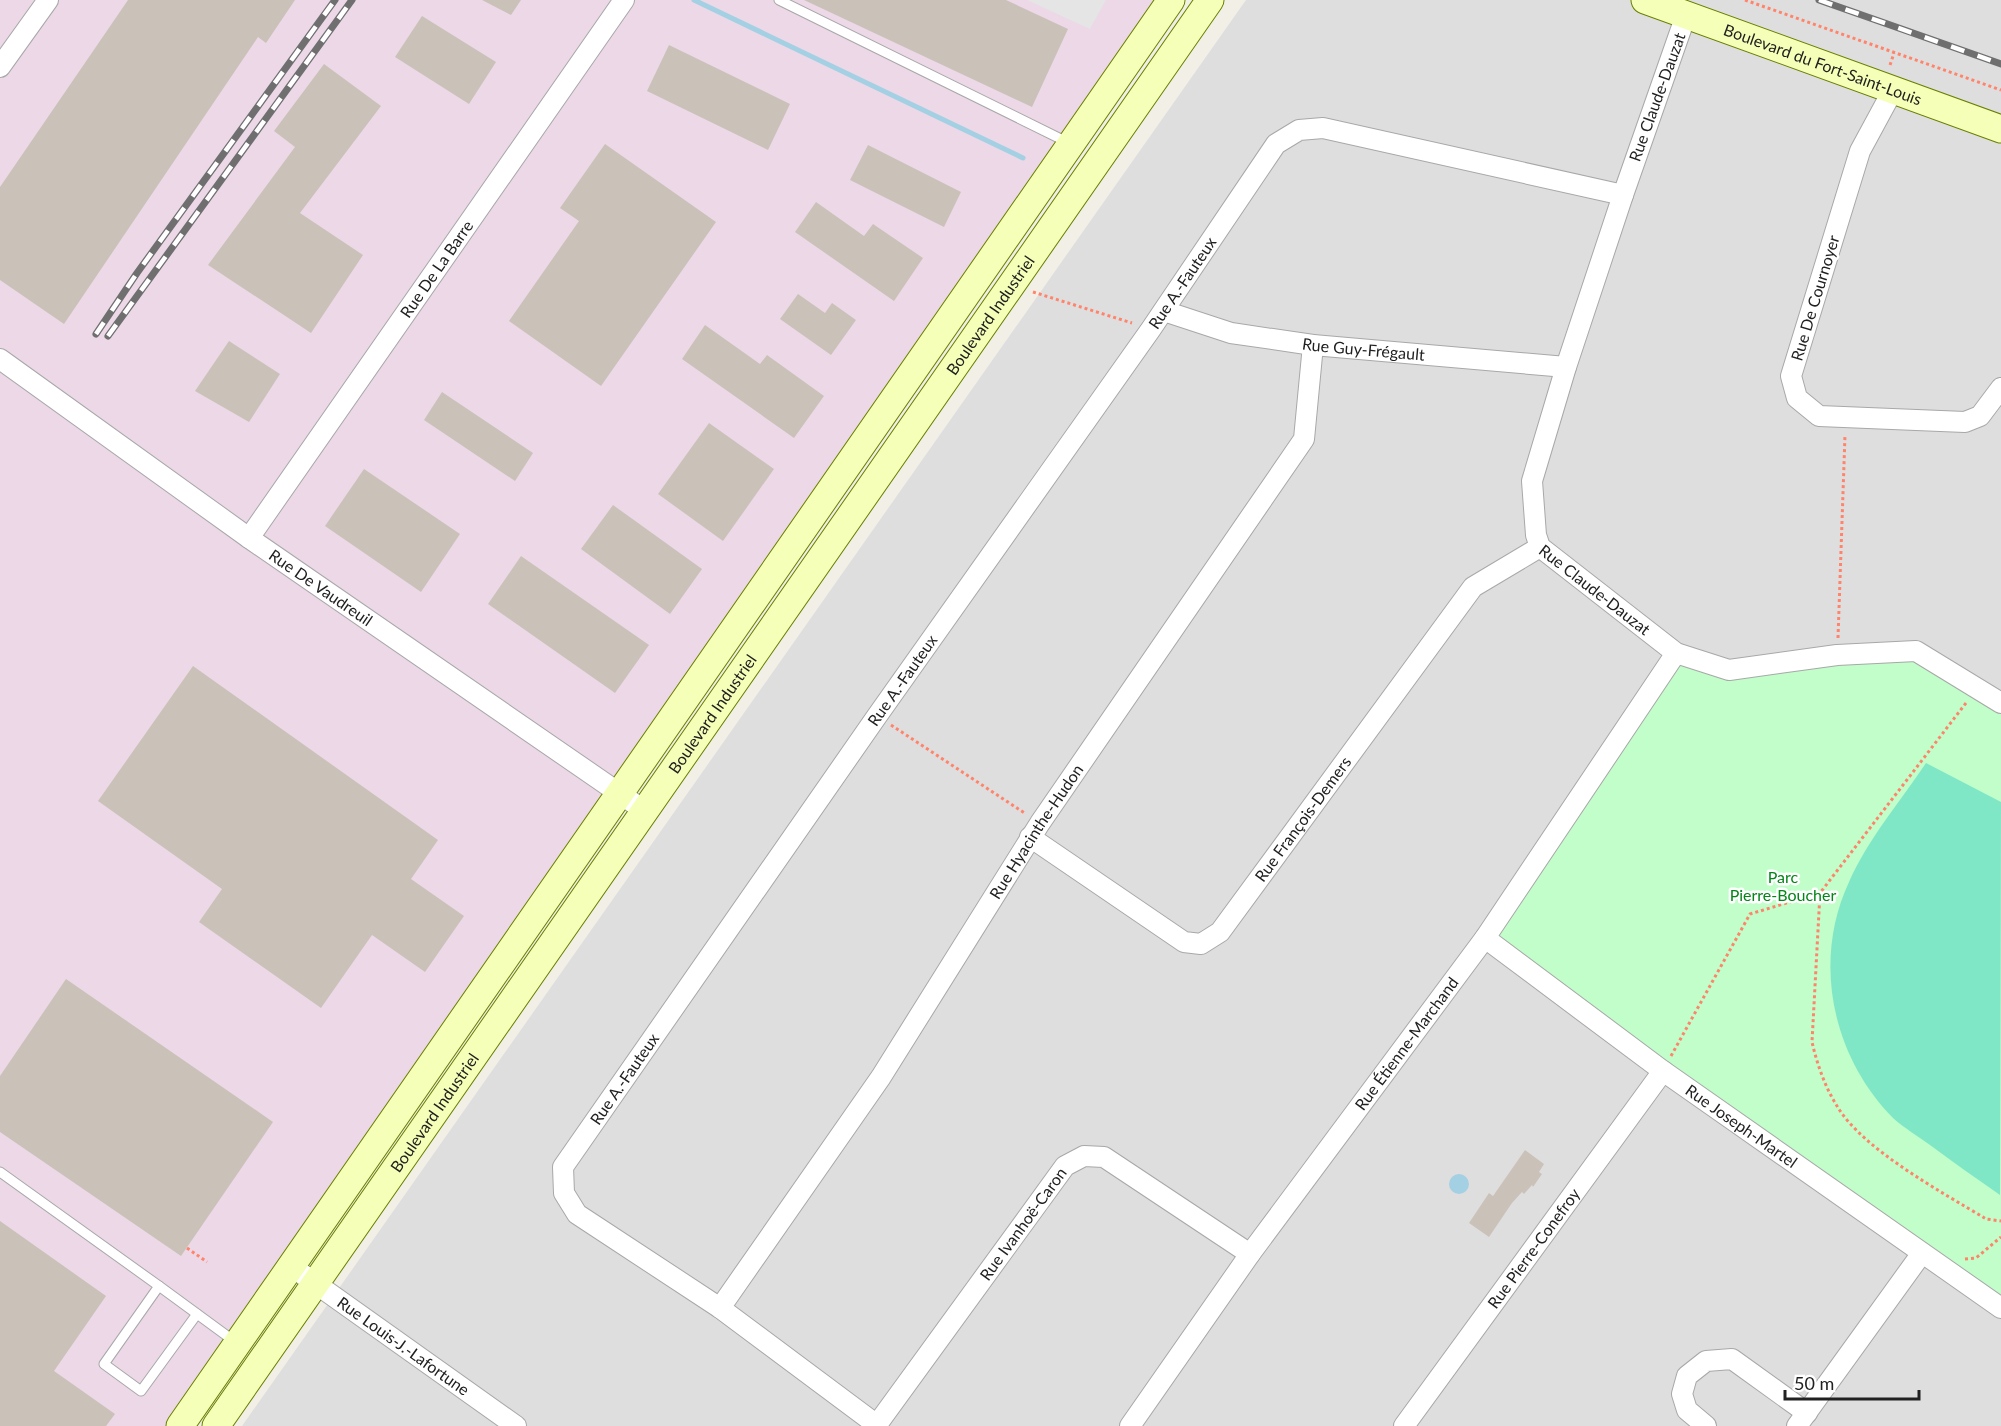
<svg xmlns="http://www.w3.org/2000/svg" width="2001" height="1426" font-family="Lato,sans-serif">
<style>
.residential{fill:#dfdede}
.industrial{fill:#ecd8e7}
.park{fill:#c1feca}
.pitch{fill:#7fe7c6}
.parking{fill:#e5e5e5}
.water{fill:#a4d0e3}
.lines{fill:none;stroke-linecap:round;stroke-linejoin:round}
.stream{stroke:#a4d0e3;stroke-width:5}
.building{fill:#cac2b9}
.lane-casing{stroke:#a8a8a8;stroke-width:11}
.street-casing{stroke:#a8a8a8;stroke-width:22}
.secondary-casing{stroke:#698000;stroke-width:29}
.path{stroke:#ff846b;stroke-width:3;stroke-dasharray:3 3;stroke-linecap:butt}
.lane{stroke:#fff;stroke-width:9}
.street{stroke:#fff;stroke-width:20}
.secondary{stroke:#f6ffb8;stroke-width:27}
.rail-casing{stroke:#6f6f6f;stroke-width:7}
.rail{stroke:#fff;stroke-width:4.5;stroke-dasharray:14;stroke-linecap:butt}
.labels{text-anchor:middle;stroke-width:5;stroke-linejoin:round;paint-order:stroke}
.street-label{font-size:16px;fill:#212121;stroke:#fff}
.park-label{font-size:16px;fill:#038617;stroke:#fff}
</style>
<rect width="100%" height="100%" fill="#f2efe7"/>
<polygon class="residential" points="1246,0 2001,0 2001,1426 242,1426"/>
<polygon class="industrial" points="0,0 1165,0 170,1426 0,1426"/>
<polygon class="park" points="1916,651 2001,703 2001,1308 1485,938 1676,653 1729,670"/>
<path class="pitch" d="M1926,763L2001,802L2000,1195C1977,1179 1953,1162 1930,1145C1918,1136 1904,1128 1893,1118C1832,1056 1812,961 1849,882C1868,839 1900,802 1926,763Z"/>
<polygon class="parking" points="1027,0 1106,0 1090,29"/>
<circle class="water" cx="1459" cy="1184" r="10"/>
<g class="lines">
<polyline class="stream" points="694,0 1023,158"/>
</g>
<g class="building">
<polygon points="128,0 295,0 266,43 258,37 64,324 0,280 0,187"/>
<polygon points="482,0 521,0 511,15"/>
<polygon points="804,0 1006,0 1068,29 1032,107"/>
<polygon points="422,16 496,62 469,104 395,57"/>
<polygon points="669,45 790,104 768,150 647,91"/>
<polygon points="324,64 381,106 300,213 363,255 311,333 208,265 295,147 274,131"/>
<polygon points="605,144 716,222 601,386 509,321 579,221 560,208"/>
<polygon points="868,145 961,192 944,227 850,180"/>
<polygon points="816,202 864,236 873,224 923,258 894,301 795,232"/>
<polygon points="798,294 825,313 832,303 856,320 831,355 780,319"/>
<polygon points="705,325 760,364 767,355 824,396 794,438 682,359"/>
<polygon points="229,341 280,374 249,422 195,391"/>
<polygon points="442,392 533,453 515,481 424,420"/>
<polygon points="709,423 774,469 723,541 658,494"/>
<polygon points="364,469 460,534 421,592 325,526"/>
<polygon points="613,505 702,569 670,614 581,549"/>
<polygon points="521,556 649,645 615,693 488,604"/>
<polygon points="193,666 438,840 411,879 464,916 425,972 372,935 321,1008 199,922 222,889 98,801"/>
<polygon points="66,979 273,1122 181,1256 0,1132 0,1076"/>
<polygon points="1525,1150 1544,1164 1539,1172 1542,1174 1533,1187 1532,1185 1524,1194 1522,1192 1512,1203 1489,1237 1469,1223 1489,1193 1493,1196"/>
<polygon points="0,1221 106,1296 54,1371 115,1414 106,1426 0,1426"/>
</g>
<g class="lines">
<g class="lane-casing">
<g id="lane">
<polyline points="779,0 1069,143"/>
<polyline points="0,1172 159,1286 104,1364 141,1391 197,1314"/>
<polyline points="159,1286 234,1341"/>
</g>
</g>
<g class="street-casing">
<g id="street">
<path id="s1" d="M1686,15L1623,195L1566,367L1532,481L1536,535L1540,547L1676,653L1729,670L1837,655L1916,651L2001,703"/>
<polyline points="0,67 48,0"/>
<polyline points="1893,90 1860,151 1791,376 1797,398 1819,416 1965,422 1980,416 2001,388"/>
<path id="s2" d="M1164,311L1231,333L1313,345L1566,367"/>
<path id="s3" d="M0,359L249,538L645,811"/>
<path id="s4" d="M249,538L624,0"/>
<path id="s5" d="M1030,837L1184,942L1201,944L1220,932L1473,587L1540,547"/>
<path id="s6" d="M1485,938L1663,1071L2001,1308"/>
<path id="s7" d="M291,1266L516,1426"/>
<path id="s8" d="M720,1308L881,1077L1040,823L1304,439L1313,345"/>
<path id="s9" d="M877,1425L720,1308L577,1214L564,1193L563,1167L877,716L1151,329L1276,144L1299,130L1323,128L1623,195"/>
<path id="s10" d="M876,1426L1065,1166L1084,1156L1104,1157L1250,1254"/>
<path id="s11" d="M1130,1426L1250,1254L1485,938L1676,653"/>
<path id="s12" d="M1404,1426L1663,1071"/>
<polyline points="1706,1426 1687,1410 1682,1394 1687,1376 1706,1361 1732,1359 1807,1413"/>
<polyline points="1797,1426 1922,1253"/>
</g>
</g>
<g class="secondary-casing">
<g id="secondary">
<path id="s13" d="M1645,0L2001,129"/>
<polyline points="180,1426 1171,0"/>
<path id="s14" d="M216,1426L1210,0"/>
</g>
</g>
<g class="path">
<polyline points="1745,0 2001,90"/>
<polyline points="1890,65 1894,53"/>
<polyline points="1033,292 1132,323"/>
<polyline points="1838,638 1845,435"/>
<path d="M1966,703L1820,893L1812,1042C1817,1064 1825,1087 1837,1106C1863,1150 1942,1192 1986,1219L2001,1221"/>
<polyline points="891,725 1026,814"/>
<polyline points="1671,1056 1750,914 1820,893"/>
<polyline points="187,1248 207,1262"/>
<polyline points="1965,1259 1976,1258 2001,1237"/>
</g>
<use href="#lane" class="lane"/>
<use href="#street" class="street"/>
<use href="#secondary" class="secondary"/>
<g class="rail-casing">
<g id="rail">
<polyline points="1819,0 2001,64"/>
<polyline points="96,334 137,273 335,0"/>
<polyline points="108,336 352,0"/>
</g>
</g>
<use href="#rail" class="rail"/>
</g>
<g class="labels">
<g class="street-label">
<text dy="6" stroke="none"><textPath href="#s13" startOffset="189">Boulevard du Fort-Saint-Louis</textPath></text>
<text transform="translate(1657 97) rotate(-70)" y="6">Rue Claude-Dauzat</text>
<text dy="6" stroke="none"><textPath href="#s4" startOffset="328">Rue De La Barre</textPath></text>
<text dy="6" stroke="none"><textPath href="#s9" startOffset="1497">Rue A.-Fauteux</textPath></text>
<text transform="translate(1815 298) rotate(-73)" y="6">Rue De Cournoyer</text>
<text dy="6" stroke="none"><textPath href="#s14" startOffset="1354">Boulevard Industriel</textPath></text>
<text dy="6" stroke="none"><textPath href="#s2" startOffset="204">Rue Guy-Frégault</textPath></text>
<text dy="6" stroke="none"><textPath href="#s3" startOffset="394">Rue De Vaudreuil</textPath></text>
<text dy="6" stroke="none"><textPath href="#s1" startOffset="627">Rue Claude-Dauzat</textPath></text>
<text dy="6" stroke="none"><textPath href="#s9" startOffset="1011">Rue A.-Fauteux</textPath></text>
<text dy="6" stroke="none"><textPath href="#s14" startOffset="868">Boulevard Industriel</textPath></text>
<text dy="6" stroke="none"><textPath href="#s5" startOffset="366">Rue François-Demers</textPath></text>
<text dy="6" stroke="none"><textPath href="#s8" startOffset="572">Rue Hyacinthe-Hudon</textPath></text>
<text dy="6" stroke="none"><textPath href="#s11" startOffset="472">Rue Étienne-Marchand</textPath></text>
<text dy="6" stroke="none"><textPath href="#s9" startOffset="525">Rue A.-Fauteux</textPath></text>
<text dy="6" stroke="none"><textPath href="#s14" startOffset="382">Boulevard Industriel</textPath></text>
<text dy="6" stroke="none"><textPath href="#s6" startOffset="318">Rue Joseph-Martel</textPath></text>
<text dy="6" stroke="none"><textPath href="#s10" startOffset="250">Rue Ivanhoë-Caron</textPath></text>
<text dy="6" stroke="none"><textPath href="#s12" startOffset="220">Rue Pierre-Conefroy</textPath></text>
<text dy="6" stroke="none"><textPath href="#s7" startOffset="138">Rue Louis-J.-Lafortune</textPath></text>
</g>
<g class="park-label">
<text x="1783" y="883">Parc<tspan x="1783" dy="18">Pierre-Boucher</tspan></text>
</g>
</g>
<path d="M1785 1390v9h134v-9" fill="none" stroke="#212121" stroke-width="3"/>
<text x="1794" y="1390" font-size="18" fill="#212121" stroke="#ffffff" stroke-width="4.5" paint-order="stroke">50 m</text>
</svg>
